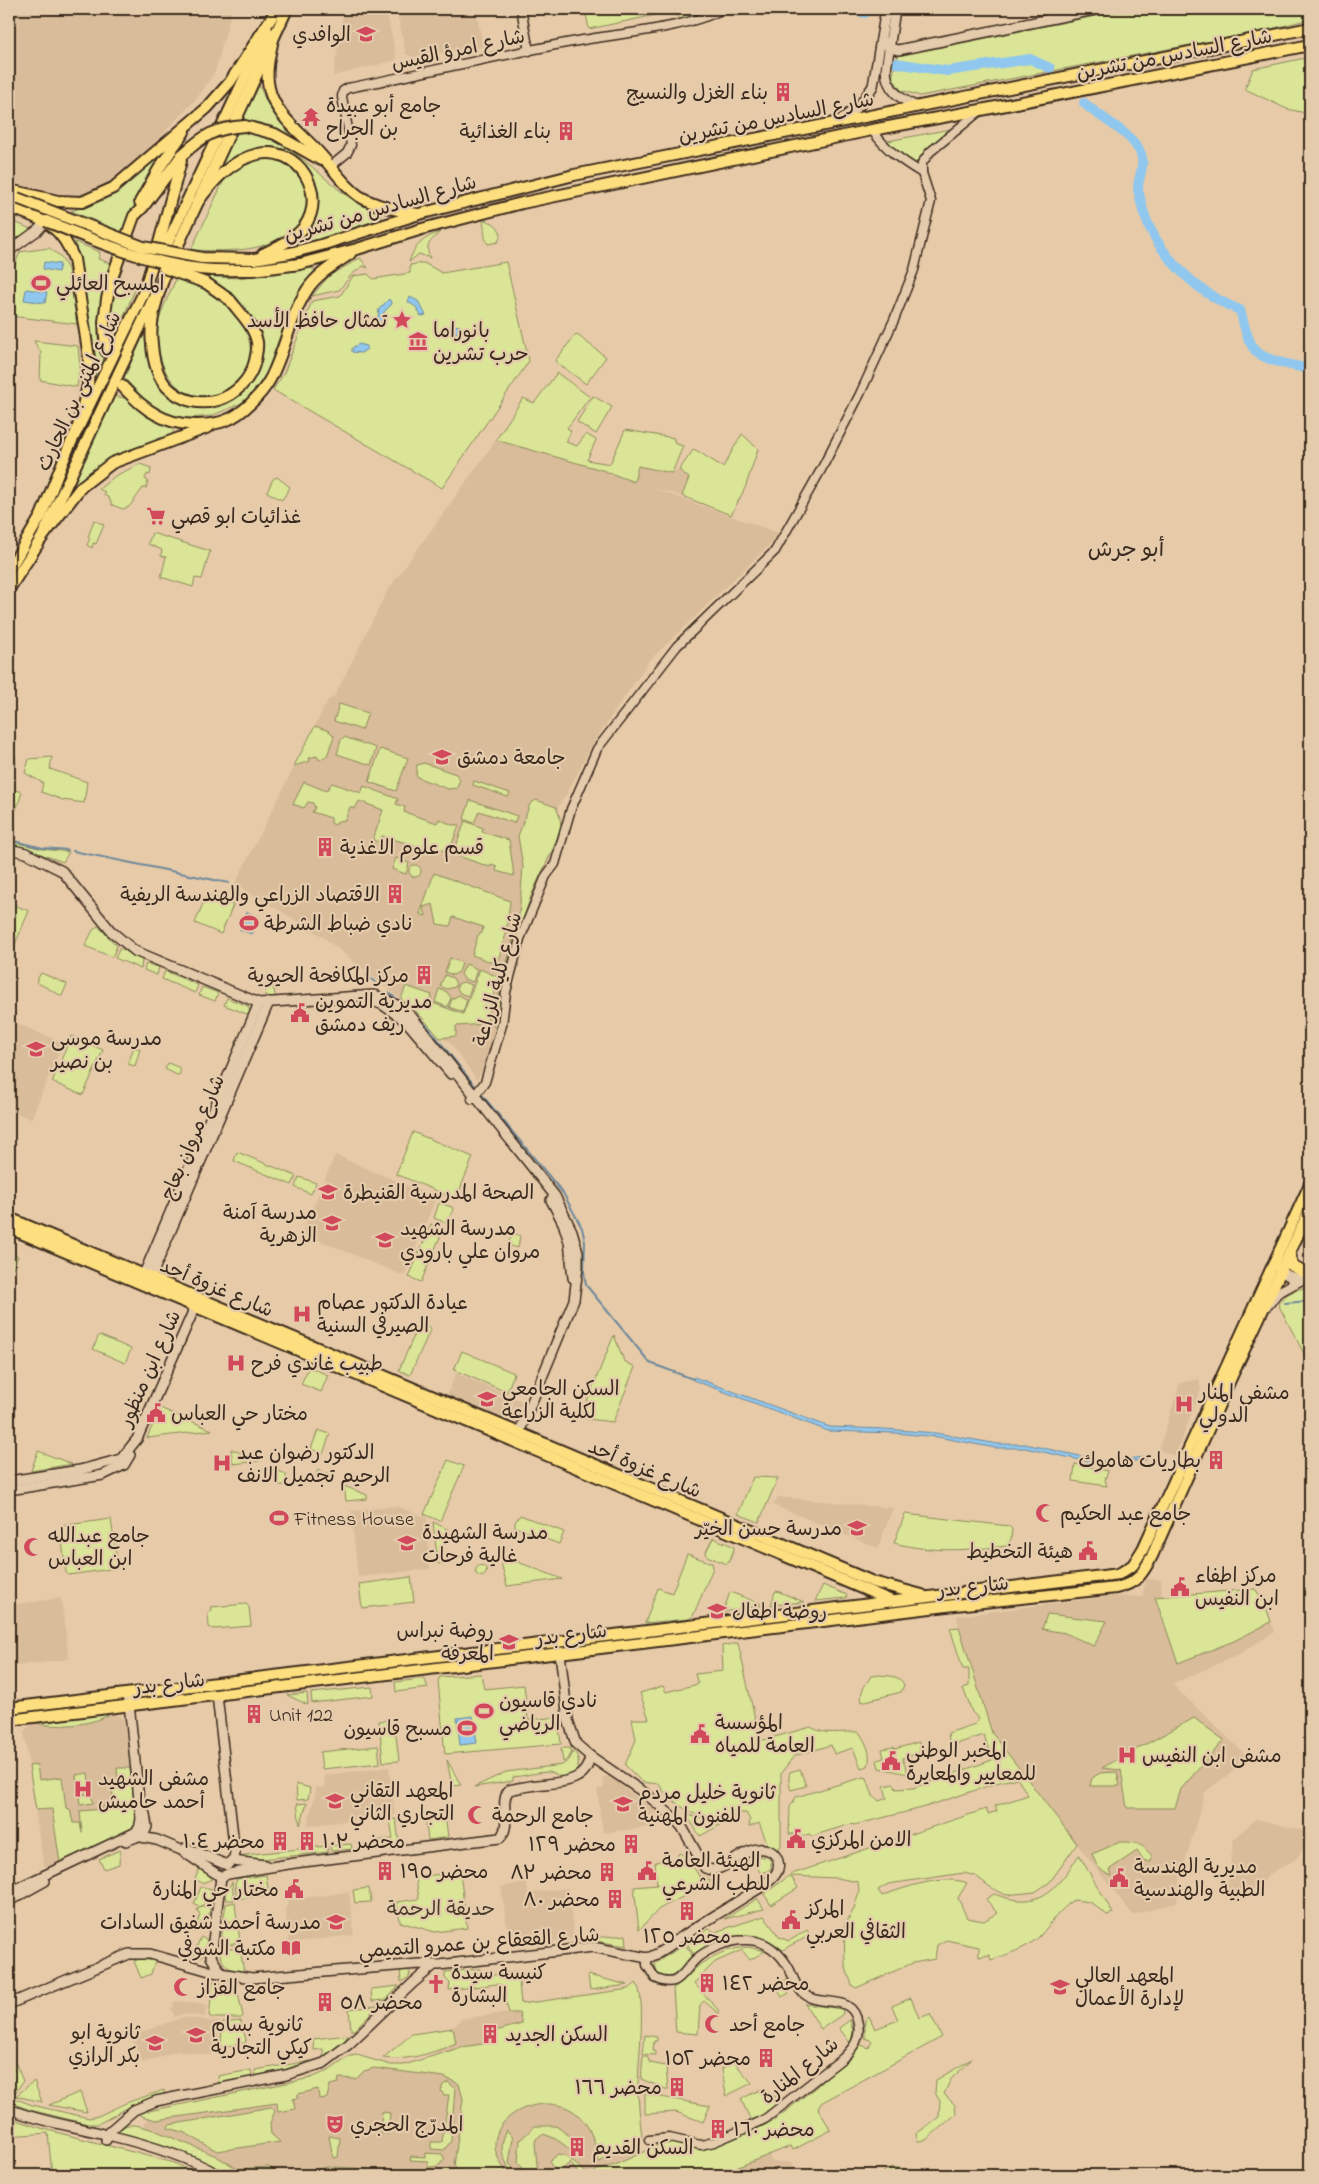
<svg xmlns="http://www.w3.org/2000/svg" width="1319" height="2184" font-family="'Indie Flower','Playpen Sans Arabic',sans-serif">
<style>
.built{fill:#d9bc99}
.green{fill:#dae597;stroke:#8a885a}
.water{fill:#90c7ee;stroke:#6e889b}
.lines{fill:none;stroke-linecap:round;stroke-linejoin:round}
.stream{stroke:#6e889b;stroke-width:2}
.river{stroke:#90c7ee;stroke-width:10}
.tertiary-casing{stroke:#3b2a1e;stroke-width:11}
.secondary-casing{stroke:#3b2a1e;stroke-width:12}
.primary-casing{stroke:#3b2a1e;stroke-width:14}
.trunk-casing{stroke:#3b2a1e;stroke-width:14}
.tertiary{stroke:#e4cbac;stroke-width:8}
.secondary{stroke:#e4cbac;stroke-width:9}
.primary{stroke:#fedf80;stroke-width:10}
.trunk{stroke:#fedf80;stroke-width:10}
.trunk-bridge-casing{stroke:#3b2a1e;stroke-width:14;stroke-linecap:butt}
.trunk-bridge{stroke:#fedf80;stroke-width:10}
.labels{text-anchor:middle;stroke-width:4.5;stroke-linejoin:round;paint-order:stroke}
.poi-label{font-size:20px;fill:#3b2a1e;stroke:#e4cbac;text-anchor:start}
.street-label{font-size:20px;fill:#3b2a1e;stroke:#e4cbac}
.park-label{font-size:20px;fill:#4b3d2a;stroke:#e4cbac}
.quarter-label{font-size:22px;fill:#3b2a1e;stroke:#e4cbac}
</style>
<rect width="100%" height="100%" fill="#e7cba8"/>
<filter id="ink" filterUnits="userSpaceOnUse"><feTurbulence type="fractalNoise" baseFrequency=".02" numOctaves="2"/><feDisplacementMap in="SourceGraphic" scale="10" xChannelSelector="R" yChannelSelector="G"/><feConvolveMatrix kernelMatrix="1 2 1 2 8 2 1 2 1" color-interpolation-filters="sRGB"/></filter>
<g filter="url(#ink)">
<g class="built">
<polygon points="9,9 232,9 215,72 198,97 129,169 106,185 80,196 57,198 35,192 9,180"/>
<polygon points="344,9 386,9 397,60 333,76"/>
<polygon points="396,9 476,9 483,47 412,57 406,54"/>
<polygon points="496,440 602,470 633,481 638,465 672,472 679,470 689,478 682,496 649,487 781,534 649,661 590,748 568,792 559,805 557,810 560,816 549,862 538,879 524,917 509,969 487,1060 477,1080 449,1041 440,1038 418,1013 322,936 235,884 328,700 334,697 388,590"/>
<polygon points="9,1020 63,1043 31,1119 9,1110"/>
<polygon points="335,1155 436,1198 404,1276 302,1233"/>
<polygon points="456,1373 522,1401 513,1423 447,1396"/>
<polygon points="1199,1379 1201,1389 1175,1456 1159,1450 1180,1383"/>
<polygon points="778,1497 893,1508 878,1548 773,1505"/>
<polygon points="396,1506 427,1518 430,1569 358,1577 351,1511"/>
<polygon points="1146,1579 1161,1580 1162,1596 1255,1589 1264,1601 1275,1632 1236,1656 1172,1684 1250,1759 1205,1792 1179,1883 1177,1902 1133,1915 1021,1773 992,1733 960,1633 957,1616 1111,1596 1142,1597"/>
<polygon points="61,1598 69,1659 9,1667 9,1605"/>
<polygon points="111,1713 123,1718 137,1824 135,1830 50,1868 46,1867 43,1864 24,1731 34,1722"/>
<polygon points="389,1767 395,1815 307,1826 317,1787 324,1788 325,1775"/>
<polygon points="609,1776 666,1819 666,1822 656,1826 603,1833 597,1789 604,1788 603,1777"/>
<polygon points="1256,1819 1310,1832 1310,1842 1304,1845 1304,1848 1296,1859 1269,1874 1258,1889 1247,1893 1226,1891 1234,1839"/>
<polygon points="527,1883 528,1893 568,1888 574,1939 510,1947 501,1886"/>
<polygon points="349,1892 354,1935 289,1943 285,1907 288,1906 287,1900"/>
<polygon points="177,2001 206,2005 205,2017 182,2014 175,2017 171,2008 174,2007 173,2003"/>
<polygon points="640,2002 640,2059 638,2082 642,2138 638,2145 643,2153 669,2140 703,2150 713,2147 766,2148 772,2162 791,2162 798,2175 222,2175 118,2131 127,2125 143,2127 147,2118 141,2116 141,2112 311,2078 330,2070 350,2056 357,2055 391,2065 404,2065 436,2055 435,2052 455,2043 453,2028 461,2019 516,2011 519,2013"/>
<polygon points="183,2017 219,2022 217,2048 211,2055 178,2051 143,2063 131,2036"/>
</g>
<g class="green">
<polygon points="585,9 657,9 660,14 589,29"/>
<polygon points="666,9 707,9 696,15 681,19"/>
<polygon points="1130,9 1310,9 1310,19 1259,32 920,96 901,90 892,77 898,56"/>
<polygon points="1310,57 1310,114 1287,109 1245,89 1253,69"/>
<path d="M255,83L259,85L267,103L308,153C285,135 275,127 245,121L243,113Z"/>
<path d="M951,129L915,163C906,158 892,152 888,141Z"/>
<path d="M240,131C298,134 327,196 380,213L382,218L326,238L290,247L288,243C292,241 298,239 301,236C322,218 323,182 302,164C298,160 290,158 284,156C279,154 272,150 266,149C250,146 233,158 222,169L219,166L229,143Z"/>
<path d="M163,151L122,232L71,211C114,199 132,180 163,151Z"/>
<path d="M260,158C265,159 271,158 275,159C316,169 317,220 282,238C253,253 223,251 191,250L224,180L237,168Z"/>
<polygon points="9,220 31,229 9,244"/>
<path d="M483,220C493,222 497,224 501,234L498,242L488,244C483,237 485,228 483,220Z"/>
<path d="M440,232C431,241 424,244 430,258L419,254L409,262C414,246 424,237 440,232Z"/>
<polygon points="75,242 100,252 98,259 110,263 99,311 98,338 104,361 96,379 93,376 88,310"/>
<path d="M49,248L60,256L68,269L77,324L10,316C6,295 12,271 20,252Z"/>
<polygon points="360,258 368,268 363,266 352,274 339,290 312,296 329,276"/>
<polygon points="506,262 529,361 442,488 273,390 284,373 312,301 340,296 353,276 368,274 373,279 410,273 410,265 424,263 442,273"/>
<path d="M311,268L316,272L305,283L291,305L267,372L256,389L242,403L211,416L179,419L150,406L124,378L143,336L149,337C147,357 151,376 165,391C190,419 241,406 256,373C259,366 259,358 261,351L228,294L204,276L238,278Z"/>
<polygon points="119,276 127,283 138,282 114,340 110,340 111,305"/>
<path d="M176,279C195,285 212,290 227,303C255,327 262,375 225,394C217,398 207,398 199,396C169,392 157,360 157,333C158,314 169,296 176,279Z"/>
<polygon points="576,334 606,357 586,384 555,361"/>
<polygon points="34,341 78,346 80,367 77,387 40,380 41,353"/>
<polygon points="557,373 590,397 567,428 571,431 566,442 577,446 586,434 596,440 587,460 610,464 625,430 674,438 674,443 683,446 672,473 638,466 634,482 602,470 496,440 523,398 534,403"/>
<polygon points="113,396 125,398 154,420 172,426 174,435 112,457 90,472 70,493"/>
<polygon points="593,396 612,407 596,434 577,422"/>
<polygon points="742,434 758,449 745,488 731,515 682,496 689,478 679,470 694,449 723,467"/>
<polygon points="140,464 151,468 150,475 147,474 145,479 148,481 146,488 143,488 129,507 123,509 112,505 109,498 104,495 105,492 99,489 115,476"/>
<polygon points="277,477 290,487 282,500 267,492 273,479"/>
<polygon points="94,520 104,525 96,544 93,543 92,548 87,545 90,538 88,537"/>
<polygon points="152,533 210,551 202,579 195,578 193,587 161,577 166,557 161,556 162,550 148,544"/>
<polygon points="339,704 368,713 362,730 334,721"/>
<polygon points="315,726 329,731 334,736 327,756 319,760 317,756 309,758 310,761 294,766"/>
<polygon points="344,737 376,748 371,765 337,754 341,740"/>
<polygon points="380,749 408,758 396,791 369,782"/>
<polygon points="9,754 15,755 16,762 9,780"/>
<polygon points="52,757 50,769 87,782 84,803 63,800 41,792 43,783 25,773 29,759"/>
<polygon points="424,763 456,774 460,779 457,788 448,789 419,778 416,775 417,765"/>
<polygon points="474,781 510,793 508,797 473,785"/>
<polygon points="304,782 326,791 332,783 361,793 364,786 398,799 396,804 405,807 404,812 437,823 439,819 452,825 459,825 449,852 436,848 434,851 382,836 379,842 373,840 383,810 359,801 355,809 350,807 345,820 338,821 335,825 331,823 331,818 312,812 315,808 313,803 308,802 304,808 293,804"/>
<polygon points="9,788 22,792 14,817 9,815"/>
<polygon points="470,800 517,816 514,823 479,811 474,823 464,819"/>
<path d="M536,800L556,807C559,815 562,822 560,829C553,854 539,875 530,899C515,941 505,985 495,1028L492,1023L519,916L523,867L518,836L530,804Z"/>
<polygon points="465,821 483,828 482,832 509,840 514,876 496,871 497,867 491,865 490,867 458,856 458,853 454,852"/>
<polygon points="9,841 43,849 69,852 63,862 35,852 9,845"/>
<polygon points="396,858 409,863 406,874 392,869"/>
<circle cx="415" cy="871" r="6"/>
<polygon points="434,873 510,901 506,933 497,964 472,955 478,935 482,933 483,927 453,917 450,926 437,924 433,904 423,907 426,916 420,914"/>
<polygon points="207,894 233,905 221,934 195,923"/>
<polygon points="9,903 29,911 12,951 9,949"/>
<polygon points="98,926 117,946 112,957 85,946 93,930"/>
<polygon points="120,948 142,960 141,969 115,958"/>
<polygon points="450,958 462,963 459,972 453,975 445,972"/>
<polygon points="146,964 159,967 157,975 144,970"/>
<polygon points="466,964 477,969 473,982 464,979 461,974"/>
<polygon points="480,969 498,977 486,1024 456,1026 456,1036 440,1038 418,1013 401,999 406,986 432,995 430,1002 463,1014"/>
<polygon points="165,971 198,985 195,993 162,979"/>
<polygon points="41,973 67,984 62,996 36,982"/>
<polygon points="445,975 453,978 456,984 455,987 447,989 440,986"/>
<polygon points="463,982 472,985 468,996 460,993 457,988 458,984"/>
<polygon points="270,984 273,987 276,998 270,999 265,995 267,986"/>
<polygon points="202,987 218,993 215,1001 199,995"/>
<polygon points="439,989 447,992 451,998 447,1007 435,1002"/>
<polygon points="459,995 467,1000 463,1012 449,1007 452,999"/>
<polygon points="227,998 248,1006 252,1016 224,1005"/>
<polygon points="71,1036 103,1050 83,1095 52,1082"/>
<polygon points="134,1047 140,1049 135,1066 128,1064"/>
<polygon points="168,1063 180,1068 180,1074 177,1075 165,1069"/>
<polygon points="413,1132 473,1157 456,1199 396,1174"/>
<polygon points="237,1152 296,1176 292,1185 234,1161"/>
<polygon points="299,1177 316,1183 311,1194 295,1187"/>
<polygon points="439,1203 452,1207 453,1210 446,1223 434,1218"/>
<polygon points="431,1224 443,1230 421,1282 409,1277"/>
<polygon points="514,1233 520,1236 518,1248 511,1246 509,1241"/>
<polygon points="9,1252 18,1256 9,1277"/>
<path d="M1310,1287V1365L1278,1304C1287,1292 1296,1289 1310,1287Z"/>
<polygon points="420,1322 431,1328 410,1375 399,1370"/>
<polygon points="99,1335 131,1349 125,1363 93,1349"/>
<polygon points="614,1335 624,1361 635,1367 613,1422 580,1418"/>
<polygon points="462,1351 514,1373 507,1392 454,1370"/>
<polygon points="309,1367 328,1375 321,1392 301,1384"/>
<polygon points="160,1408 212,1430 147,1438"/>
<polygon points="318,1430 330,1434 323,1454 311,1449"/>
<polygon points="231,1449 259,1461 233,1464"/>
<polygon points="38,1451 72,1464 31,1471"/>
<polygon points="448,1460 464,1466 440,1521 424,1514"/>
<polygon points="1075,1464 1108,1471 1105,1480 1107,1486 1073,1481"/>
<polygon points="318,1469 335,1477 315,1480"/>
<polygon points="276,1470 286,1474 286,1485 277,1485"/>
<polygon points="753,1477 778,1478 759,1522 738,1514"/>
<polygon points="344,1486 367,1495 367,1499 346,1501"/>
<path d="M905,1514L1009,1526L1012,1529L1011,1539L1007,1546C969,1550 932,1553 894,1543Z"/>
<polygon points="520,1515 564,1532 559,1544 515,1527 515,1522"/>
<polygon points="111,1519 118,1568 68,1575 66,1572 60,1526"/>
<polygon points="433,1522 449,1530 439,1556 450,1561 438,1564"/>
<polygon points="713,1538 733,1546 734,1549 729,1562 726,1564 707,1556 706,1552"/>
<polygon points="687,1554 712,1563 713,1568 693,1616 689,1619 645,1623 658,1588 672,1593"/>
<polygon points="505,1557 562,1579 507,1586 500,1558"/>
<circle cx="481" cy="1571" r="5.5"/>
<polygon points="411,1577 414,1602 362,1608 359,1584"/>
<polygon points="823,1585 847,1595 846,1598 815,1601"/>
<polygon points="1255,1589 1264,1601 1271,1622 1234,1641 1178,1663 1155,1597"/>
<polygon points="777,1591 804,1602 771,1605 775,1592"/>
<polygon points="730,1592 764,1605 723,1612"/>
<polygon points="246,1604 249,1607 251,1626 213,1629 209,1627 208,1612 212,1611 211,1607"/>
<polygon points="1047,1614 1107,1621 1094,1646 1065,1633 1042,1629"/>
<path d="M959,1627L992,1733L1077,1844L1050,1882L1035,1892L1006,1895L990,1887L976,1876L964,1873L888,1884L878,1890L882,1896C904,1887 945,1874 967,1883L958,1898L967,1918L984,1921L997,1913L986,1899L994,1894C1040,1911 1055,1891 1079,1855L1113,1913L1107,1915L1090,1902L1074,1900C1058,1911 1052,1922 1040,1936C1028,1948 1006,1955 991,1960L989,1955L979,1957V1947L946,1940L937,1945L935,1959L913,1963L856,1988L852,1985L845,1965L844,1927L854,1909L859,1891L858,1882L837,1878L791,1876L798,1888L771,1905L764,1894L792,1874L986,1809L988,1814L997,1811L995,1806L1028,1795L1017,1778L1000,1782L922,1808L854,1825L851,1824L812,1836L809,1834L798,1838L795,1834H789L790,1807L796,1797L864,1777L867,1778L873,1796L879,1801L887,1798L884,1786L894,1784L896,1789L913,1788L992,1760L984,1735L950,1746L948,1733L975,1724L978,1721L977,1717L972,1712L963,1688L969,1686V1669H963L950,1628Z"/>
<path d="M738,1643L760,1741L811,1727C823,1736 843,1731 859,1732C866,1742 872,1754 868,1766L861,1768L853,1748L834,1754L831,1745L794,1756L781,1773V1846L775,1851L769,1848L759,1823L749,1827L750,1820L746,1813H738L724,1822C716,1816 707,1817 698,1815C683,1810 665,1796 659,1784L642,1782L625,1765L636,1740L632,1719H649L640,1693L663,1686L666,1692L698,1684L695,1674L723,1671L722,1646Z"/>
<polygon points="481,1674 484,1689 524,1685 528,1720 558,1717 561,1744 445,1754 438,1681 440,1677"/>
<path d="M879,1675C888,1676 900,1675 904,1685L901,1692L862,1702C859,1691 866,1685 871,1676Z"/>
<polygon points="422,1679 425,1680 428,1688 396,1692 395,1682"/>
<polygon points="372,1687 373,1696 312,1703 311,1693"/>
<polygon points="307,1693 308,1705 287,1695"/>
<path d="M111,1713C97,1725 51,1729 34,1722Z"/>
<polygon points="1194,1718 1224,1740 1181,1789 1175,1808 1127,1808 1121,1770 1102,1768"/>
<polygon points="394,1720 399,1761 383,1762 379,1721"/>
<polygon points="919,1742 920,1753 902,1758 908,1774 879,1768 877,1760 884,1758 882,1749 894,1747 895,1749"/>
<polygon points="378,1746 380,1763 322,1769 320,1752"/>
<polygon points="561,1748 569,1748 572,1752 568,1759 563,1762"/>
<path d="M574,1751C582,1760 579,1777 564,1777C559,1777 554,1772 549,1772C537,1772 525,1776 513,1777V1781L474,1787L506,1772L562,1765L569,1760Z"/>
<polygon points="447,1760 461,1785 452,1786"/>
<polygon points="37,1765 39,1780 62,1777 66,1808 70,1809 73,1823 80,1823 82,1833 80,1811 103,1809 104,1805 114,1804 111,1781 118,1780 117,1768 130,1768 137,1824 135,1830 60,1863 52,1809 36,1810 29,1766"/>
<path d="M800,1769L806,1786L791,1790C789,1785 788,1778 790,1772Z"/>
<polygon points="1117,1772 1120,1786 1090,1786 1092,1778 1100,1773"/>
<polygon points="88,1773 90,1791 78,1793 76,1775"/>
<polygon points="296,1784 310,1788 308,1799 297,1800"/>
<polygon points="91,1794 93,1803 80,1805 79,1795"/>
<polygon points="307,1803 300,1825 297,1804"/>
<polygon points="445,1814 448,1837 428,1840 425,1817"/>
<path d="M686,1814C696,1818 714,1820 720,1825L700,1836Z"/>
<polygon points="396,1819 399,1843 374,1846 373,1841 393,1839 390,1820"/>
<path d="M1120,1842C1137,1842 1141,1843 1152,1856L1151,1862L1143,1860L1137,1851L1110,1869L1112,1876C1100,1872 1096,1865 1092,1854Z"/>
<polygon points="351,1844 352,1849 331,1851 330,1846"/>
<polygon points="327,1846 328,1852 252,1860 244,1855"/>
<polygon points="120,1850 119,1864 104,1869 99,1859"/>
<polygon points="679,1853 687,1857 699,1876 713,1881 659,1909 639,1930 634,1887 657,1885 655,1862 676,1859"/>
<polygon points="759,1856 769,1858 771,1862 771,1869 761,1874 755,1864 745,1862"/>
<polygon points="200,1868 207,1872 212,1879 202,1883 195,1879"/>
<polygon points="460,1872 467,1928 435,1932 400,1922 397,1902 419,1899 416,1877"/>
<polygon points="266,1875 269,1895 237,1899 235,1884 237,1879"/>
<polygon points="232,1882 234,1900 226,1900 225,1894"/>
<polygon points="201,1887 212,1889 211,1901 199,1907 194,1904"/>
<polygon points="369,1888 371,1902 355,1903 353,1890"/>
<polygon points="757,1898 764,1909 724,1919 757,1899"/>
<polygon points="235,1902 237,1921 223,1922 226,1904"/>
<polygon points="211,1904 209,1914 196,1928 200,1915 197,1909"/>
<path d="M764,1916L779,1937L789,1941L807,1930L810,1935C801,1941 791,1944 783,1950C751,1925 727,1937 694,1955L687,1943L709,1929L715,1932Z"/>
<polygon points="238,1924 240,1943 221,1946 223,1926"/>
<polygon points="626,1935 627,1946 582,1939"/>
<polygon points="201,1937 207,1940 205,1953 201,1958 193,1955"/>
<path d="M685,1944L693,1956C684,1966 674,1982 659,1975L654,1964Z"/>
<path d="M748,1947L765,1951L750,1960L742,1950L715,1962L694,1983L719,2011V2014L704,2001L700,2005L698,2034L676,2032L673,1988C683,1983 688,1976 696,1968C709,1956 731,1948 748,1947Z"/>
<path d="M240,1948L244,1973C230,1971 220,1964 220,1950Z"/>
<polygon points="140,1959 155,1961 151,1974 141,1978 134,1961"/>
<polygon points="406,1967 410,1973 409,1977 401,1982 400,1968"/>
<path d="M480,1969L486,1976L518,1972L521,2004L629,1989L636,1983C647,1997 638,2064 638,2084C638,2102 640,2120 642,2138L638,2142L599,2162C596,2146 591,2125 577,2114C550,2091 493,2110 495,2147C496,2157 503,2167 508,2175C492,2175 464,2180 454,2166L463,2099L459,2084L444,2077L374,2068L364,2071L356,2079L339,2078L338,2083L330,2085L327,2098L319,2099L318,2089L298,2094V2098L293,2099L295,2109L278,2112L277,2103L156,2120L141,2116L139,2113L311,2078L330,2070L350,2056L357,2055L391,2065H404L462,2047L496,2042L495,2031L522,2024L519,2013H509L501,1985L497,1984L449,1990L450,1983L445,1978V1972Z"/>
<polygon points="588,1975 628,1985 590,1990"/>
<polygon points="789,1978 791,1981 784,1985 789,1993 782,1997 776,1986"/>
<polygon points="213,1981 237,1989 243,2016 241,2018 213,2018 209,2016"/>
<polygon points="399,1986 386,2000 372,2001 371,1989"/>
<polygon points="911,1998 919,2018 930,2014 942,2037 821,2103 818,2109 831,2130 793,2150 791,2146 718,2175 592,2175 597,2170 615,2165 669,2140 703,2150 775,2120 817,2086 861,2045 869,2048 872,2041 865,2038 865,2020 869,2016 875,2029 898,2020 892,2006"/>
<polygon points="805,2004 842,2009 843,2014 821,2029"/>
<polygon points="378,2006 354,2030 351,2030 349,2009"/>
<polygon points="850,2020 853,2031 851,2044 839,2028"/>
<polygon points="241,2021 246,2040 245,2043 221,2047 222,2023"/>
<path d="M453,2028L456,2043C433,2053 409,2061 383,2058L412,2034Z"/>
<polygon points="348,2035 344,2042 324,2057 323,2049 314,2050 313,2039"/>
<polygon points="645,2035 657,2037 657,2041 654,2041 653,2051 655,2052 655,2055 643,2054"/>
<polygon points="643,2056 647,2056 650,2063 666,2066 668,2090 641,2079"/>
<polygon points="972,2059 951,2079 944,2094 955,2105 956,2114 926,2140 918,2141 916,2134 939,2117 940,2101 935,2093 936,2080"/>
<polygon points="311,2061 285,2071 256,2076 255,2070"/>
<polygon points="734,2062 752,2083 726,2096 722,2068"/>
<polygon points="16,2064 23,2081 15,2093 9,2093 9,2071"/>
<polygon points="251,2070 252,2077 219,2083 218,2076"/>
<polygon points="34,2081 42,2102 16,2096"/>
<polygon points="448,2082 455,2088 451,2141 444,2150 431,2149 431,2142 442,2142 449,2095 444,2095 441,2091 443,2085"/>
<polygon points="762,2089 782,2101 752,2123 741,2099"/>
<polygon points="164,2090 164,2094 127,2108 98,2124 88,2124 30,2110 9,2102 9,2096 32,2105 89,2118 98,2116 126,2103"/>
<polygon points="80,2092 87,2112 49,2105"/>
<polygon points="645,2094 710,2106 703,2122 676,2112 645,2114"/>
<polygon points="271,2107 275,2111 270,2123 271,2134 280,2142 217,2151 185,2133 168,2128 169,2125"/>
<polygon points="382,2112 390,2113 388,2134 380,2133"/>
<polygon points="9,2118 44,2129 171,2162 202,2175 154,2175 120,2169 102,2175 94,2175 92,2170 79,2175 52,2175 48,2133 9,2136"/>
<polygon points="127,2125 136,2125 154,2130 216,2156 238,2169 269,2167 272,2169 274,2175 222,2175 119,2134 118,2130"/>
<path d="M535,2126H556L571,2137L575,2155C567,2146 554,2136 542,2134L536,2139L535,2143L538,2175H528L518,2162L520,2140Z"/>
<path d="M507,2130L513,2138L509,2163L518,2175H512C504,2157 497,2150 507,2130Z"/>
<polygon points="329,2136 340,2138 338,2157 333,2158"/>
<path d="M425,2153L442,2154L445,2159C440,2166 436,2167 428,2167V2161L410,2160L411,2156L425,2157Z"/>
<polygon points="558,2154 564,2155 589,2175 576,2175 577,2172 570,2162 558,2174 549,2162"/>
<polygon points="327,2167 331,2167 332,2175 295,2175"/>
<polygon points="334,2167 367,2169 367,2175 335,2175"/>
<polygon points="891,2167 911,2170 922,2175 879,2175"/>
<polygon points="449,2168 463,2175 384,2175 381,2171 438,2173"/>
</g>
<g class="water">
<polygon points="44,262 60,264 58,272 43,269"/>
<polygon points="26,289 47,292 45,303 24,300"/>
<polygon points="410,297 418,301 426,315 421,316 416,307 408,302"/>
<polygon points="389,299 392,304 384,312 383,324 377,325 379,309"/>
<polygon points="452,325 460,326 461,330 454,334 445,332 445,329"/>
<polygon points="359,344 367,346 367,349 361,353 352,352 352,348"/>
<polygon points="247,912 259,917 252,934 240,930"/>
<polygon points="694,1377 830,1427 885,1429 936,1433 998,1444 1025,1444 1103,1461 1146,1457 1146,1460 1098,1464 1025,1448 995,1448 938,1437 895,1433 828,1431 693,1380"/>
<polygon points="473,1716 477,1743 460,1745 457,1718"/>
</g>
<g class="lines">
<g class="stream">
<polyline points="9,840 43,848 68,850"/>
<polyline points="73,851 229,883"/>
<polyline points="366,975 380,986"/>
<polyline points="389,993 413,1012"/>
<polyline points="416,1015 429,1028 475,1086"/>
<polyline points="482,1095 563,1193 582,1228 585,1242 584,1272 586,1285 650,1363 693,1379"/>
<polyline points="1285,1303 1310,1301"/>
</g>
<g class="river">
<polyline points="855,9 865,13"/>
<polyline points="896,63 947,71 1030,59 1050,68"/>
<path d="M1084,103C1100,118 1125,129 1137,147C1148,161 1139,173 1138,187C1138,191 1140,197 1141,202C1151,249 1195,293 1240,310C1244,323 1246,339 1255,350C1263,361 1297,366 1310,369"/>
</g>
<g class="tertiary-casing">
<g id="tertiary">
<polyline points="521,9 529,51"/>
<path d="M872,130C885,149 902,161 922,173"/>
<path d="M330,167L347,153L351,145L342,97L343,91L348,88C427,72 504,54 583,40C623,33 688,28 723,9"/>
<polyline points="472,1099 485,1082 502,1025 506,992 520,939 546,876 555,864 571,809 597,749 677,646 775,551 822,468 860,394 894,320 914,270 931,201 922,173 922,163 930,152 981,110"/>
<path d="M647,1958V1965L655,1978C661,1981 668,1983 674,1981C683,1977 688,1966 696,1959C707,1949 729,1940 745,1940C765,1939 781,1953 790,1970C793,1977 796,1987 803,1993C820,2009 853,1991 858,2024C861,2039 853,2048 843,2058L765,2119L749,2127L714,2142L701,2145L669,2138L649,2140"/>
</g>
</g>
<g class="secondary-casing">
<g id="secondary">
<path d="M895,9L886,70C887,91 901,99 917,107"/>
<polyline points="881,40 890,48 898,50 1099,9"/>
<polyline points="839,121 860,105 873,86 886,9"/>
<polyline points="9,251 38,230 46,221"/>
<polyline points="9,849 26,853 62,871 111,931 135,951 259,1003 375,995 399,1006 412,1017 555,1196 572,1231 578,1252 578,1267 574,1300 519,1433"/>
<polyline points="363,997 383,1005 407,1022 451,1074"/>
<polyline points="551,1200 563,1223 569,1242 573,1278"/>
<path d="M1279,1267C1285,1277 1295,1279 1307,1279"/>
<polyline points="141,1281 259,1003"/>
<polyline points="148,1284 269,1002"/>
<polyline points="1268,1305 1277,1293 1301,1280"/>
<polyline points="9,1481 80,1470 121,1459 137,1439 195,1307"/>
<polyline points="9,1490 103,1475 124,1465 130,1455"/>
<polyline points="217,1695 235,1853 234,1858 227,1865"/>
<polyline points="141,1837 157,1840 181,1850 221,1877"/>
<polyline points="126,1841 144,1834 147,1827 145,1814"/>
<polyline points="186,1848 227,1865"/>
<polyline points="233,1861 265,1865"/>
<path d="M221,1877L228,1874L295,1863L500,1838C513,1824 498,1803 509,1790C518,1788 528,1786 537,1785C558,1782 587,1784 590,1756"/>
<polyline points="221,1877 211,1957 222,1974"/>
<polyline points="9,1892 134,1833 139,1829 141,1819 128,1694"/>
<polyline points="9,1901 45,1881"/>
<path d="M9,2004L129,1954H150L213,1972L252,1978L419,1964L439,1965L593,1947L647,1958C660,1955 672,1943 683,1936C704,1922 726,1909 748,1895C756,1890 769,1884 775,1875C782,1866 778,1854 768,1850C743,1842 724,1878 705,1868L682,1827L673,1817L646,1794L590,1756L576,1744L568,1720L560,1653"/>
<path d="M9,2109C41,2122 75,2126 108,2135C146,2144 186,2156 219,2175"/>
<polyline points="106,2140 111,2130 134,2110 156,2101 286,2075 324,2063 349,2044 413,1983 433,1966"/>
</g>
</g>
<g class="primary-casing">
<g id="primary">
<polyline points="161,257 267,30"/>
<polyline points="166,271 287,9"/>
<polyline points="9,570 41,516 68,449 146,288"/>
<polyline points="9,589 41,539 156,293"/>
<polyline points="9,1218 873,1582 922,1595"/>
<polyline points="9,1228 892,1601"/>
<polyline points="1290,1253 1292,1266 1304,1272"/>
<polyline points="9,1708 1119,1574 1133,1565 1143,1549 1310,1184"/>
<path d="M9,1720L955,1605L1116,1588C1137,1583 1142,1575 1152,1556L1230,1380L1310,1209"/>
</g>
</g>
<g class="trunk-casing">
<g id="trunk">
<path d="M274,35C270,53 265,70 269,88C275,116 303,134 320,154C333,168 343,185 359,196C377,207 398,210 418,214"/>
<polyline points="245,126 275,134 321,160"/>
<polyline points="9,190 58,201 82,202 113,188 207,108 230,82 277,9"/>
<polyline points="140,202 160,167 184,132"/>
<path d="M197,203C212,182 231,160 258,154C299,145 328,195 304,227C294,240 277,247 263,254"/>
<path d="M9,207C43,220 60,223 74,259L89,358L88,385L77,431"/>
<polyline points="254,259 290,253 321,245 419,214 574,175 1310,28"/>
<polyline points="253,270 300,264 357,249 422,229 522,203 872,130 981,110 1310,45"/>
<path d="M164,277C157,298 149,322 152,344C153,359 157,376 167,387C197,417 245,400 255,361C256,355 258,348 257,342C254,326 240,313 230,300"/>
<polyline points="143,294 159,243 181,161"/>
<polyline points="106,351 104,322 107,299 113,275 134,216 143,207 182,155"/>
<path d="M122,386C133,397 143,408 157,415C176,426 206,428 227,420C242,414 261,395 269,381C285,353 289,318 307,290C317,274 335,264 350,254"/>
<polyline points="41,539 81,487 112,463 209,427"/>
</g>
</g>
<use href="#tertiary" class="tertiary"/>
<use href="#secondary" class="secondary"/>
<use href="#primary" class="primary"/>
<use href="#trunk" class="trunk"/>
<g class="trunk-bridge-casing">
<g id="trunk-bridge">
<path d="M182,155C204,135 215,128 245,126"/>
<polyline points="17,198 143,247 202,258 254,259"/>
<path d="M46,221C95,241 147,263 200,269C218,271 236,270 253,270"/>
<polyline points="164,268 206,283 230,300"/>
</g>
</g>
<use href="#trunk-bridge" class="trunk-bridge"/>
</g>
</g>
<defs>
<g id="school-bare" transform="scale(1.5)"><path d="M0-5L7-2L0 1L-7-2ZM-4 1L0 2.5L4 1V4Q0 6-4 4Z" fill="#d1495b" stroke="#e4cbac" stroke-width="2.5" paint-order="stroke"/></g>
<g id="building-bare" transform="scale(1.5)"><path d="M-4-6H4V6H1V3H-1V6H-4ZM-2.5-4.3h1.7v1.8h-1.7ZM.8-4.3h1.7v1.8H.8ZM-2.5-1h1.7V.8h-1.7ZM.8-1h1.7V.8H.8Z" fill="#d1495b" stroke="#e4cbac" stroke-width="2.5" paint-order="stroke"/></g>
<g id="temple-bare" transform="scale(1.5)"><path d="M0-6L5-2H3V0L6.5 2.5H4V6H1.5V3h-3V6H-4V2.5H-6.5L-3 0V-2H-5Z" fill="#d1495b" stroke="#e4cbac" stroke-width="2.5" paint-order="stroke"/></g>
<g id="stadium-bare" transform="scale(1.5)"><path d="M0-5a6.5 5 0 1 0 0 10a6.5 5 0 1 0 0-10ZM-3.5-1.8h7v3.6h-7Z" fill="#d1495b" stroke="#e4cbac" stroke-width="2.5" paint-order="stroke"/></g>
<g id="sight-bare" transform="scale(1.5)"><path d="M0-6L1.8-2.2L6-1.7L2.9 1.2L3.7 5.4L0 3.3L-3.7 5.4L-2.9 1.2L-6-1.7L-1.8-2.2Z" fill="#d1495b" stroke="#e4cbac" stroke-width="2.5" paint-order="stroke"/></g>
<g id="museum-bare" transform="scale(1.5)"><path d="M0-6L6-3V-2H-6V-3ZM-5-1h2V3h-2ZM-1-1h2V3h-2ZM3-1h2V3H3ZM-6 4H6V6H-6Z" fill="#d1495b" stroke="#e4cbac" stroke-width="2.5" paint-order="stroke"/></g>
<g id="supermarket-bare" transform="scale(1.5)"><path d="M-6-5.5h2.5l.6 2H6L4.5 2H-2.5L-4.4-4H-6ZM-1.5 3.2a1.3 1.3 0 1 0 .1 0ZM3 3.2a1.3 1.3 0 1 0 .1 0Z" fill="#d1495b" stroke="#e4cbac" stroke-width="2.5" paint-order="stroke"/></g>
<g id="university-bare" transform="scale(1.5)"><path d="M0-5L7-2L0 1L-7-2ZM-4 1L0 2.5L4 1V4Q0 6-4 4Z" fill="#d1495b" stroke="#e4cbac" stroke-width="2.5" paint-order="stroke"/></g>
<g id="civic-bare" transform="scale(1.5)"><path d="M-.6-6.5H3V-4.5H.6V-3L4-1V1h2V6H-6V1h2V-1L-.6-3ZM-1.2 2.5V6h2.4V2.5Z" fill="#d1495b" stroke="#e4cbac" stroke-width="2.5" paint-order="stroke"/></g>
<g id="hospital-bare" transform="scale(1.5)"><path d="M-5-5h3v3.5h4V-5h3V5h-3V1.5h-4V5h-3Z" fill="#d1495b" stroke="#e4cbac" stroke-width="2.5" paint-order="stroke"/></g>
<g id="mosque-bare" transform="scale(1.5)"><path d="M3.5-4.9A6 6 0 1 0 3.5 4.9A5 5 0 1 1 3.5-4.9Z" fill="#d1495b" stroke="#e4cbac" stroke-width="2.5" paint-order="stroke"/></g>
<g id="library-bare" transform="scale(1.5)"><path d="M-6-4Q-3-5.5-.7-3.5V5Q-3 3-6 4ZM6-4Q3-5.5 .7-3.5V5Q3 3 6 4Z" fill="#d1495b" stroke="#e4cbac" stroke-width="2.5" paint-order="stroke"/></g>
<g id="church-bare" transform="scale(1.5)"><path d="M-1.2-6h2.4v3.5h3.3v2.4h-3.3V6h-2.4V-.1h-3.3v-2.4h3.3Z" fill="#d1495b" stroke="#e4cbac" stroke-width="2.5" paint-order="stroke"/></g>
<g id="theatre-bare" transform="scale(1.5)"><path d="M-5-5.5Q0-4 5-5.5V0Q5 5 0 6Q-5 5-5 0ZM-3.3-2.5H-1v1.5H-3.3ZM1-2.5H3.3v1.5H1ZM-2.8 1Q0 5.5 2.8 1Z" fill="#d1495b" stroke="#e4cbac" stroke-width="2.5" paint-order="stroke"/></g>
</defs>
<g fill-rule="evenodd">
<use href="#school-bare" x="366" y="34"/>
<use href="#building-bare" x="783" y="92"/>
<use href="#temple-bare" x="311" y="117"/>
<use href="#building-bare" x="566" y="131"/>
<use href="#stadium-bare" x="41" y="283"/>
<use href="#sight-bare" x="402" y="320"/>
<use href="#museum-bare" x="418" y="341"/>
<use href="#supermarket-bare" x="156" y="516"/>
<use href="#university-bare" x="442" y="757"/>
<use href="#building-bare" x="325" y="847"/>
<use href="#building-bare" x="395" y="894"/>
<use href="#stadium-bare" x="249" y="923"/>
<use href="#building-bare" x="424" y="975"/>
<use href="#civic-bare" x="300" y="1013"/>
<use href="#school-bare" x="36" y="1049"/>
<use href="#school-bare" x="328" y="1192"/>
<use href="#school-bare" x="332" y="1223"/>
<use href="#school-bare" x="385" y="1240"/>
<use href="#hospital-bare" x="302" y="1314"/>
<use href="#hospital-bare" x="236" y="1363"/>
<use href="#university-bare" x="487" y="1399"/>
<use href="#hospital-bare" x="1184" y="1404"/>
<use href="#civic-bare" x="156" y="1413"/>
<use href="#building-bare" x="1216" y="1460"/>
<use href="#hospital-bare" x="222" y="1463"/>
<use href="#mosque-bare" x="1045" y="1513"/>
<use href="#stadium-bare" x="279" y="1518"/>
<use href="#school-bare" x="857" y="1528"/>
<use href="#school-bare" x="407" y="1543"/>
<use href="#mosque-bare" x="33" y="1547"/>
<use href="#civic-bare" x="1088" y="1551"/>
<use href="#civic-bare" x="1180" y="1587"/>
<use href="#school-bare" x="717" y="1611"/>
<use href="#school-bare" x="509" y="1642"/>
<use href="#stadium-bare" x="484" y="1711"/>
<use href="#building-bare" x="254" y="1714"/>
<use href="#stadium-bare" x="467" y="1728"/>
<use href="#civic-bare" x="700" y="1734"/>
<use href="#hospital-bare" x="1127" y="1755"/>
<use href="#civic-bare" x="891" y="1761"/>
<use href="#hospital-bare" x="83" y="1789"/>
<use href="#university-bare" x="335" y="1801"/>
<use href="#school-bare" x="623" y="1804"/>
<use href="#mosque-bare" x="477" y="1815"/>
<use href="#civic-bare" x="796" y="1839"/>
<use href="#building-bare" x="280" y="1841"/>
<use href="#building-bare" x="307" y="1841"/>
<use href="#building-bare" x="631" y="1844"/>
<use href="#building-bare" x="385" y="1871"/>
<use href="#civic-bare" x="647" y="1871"/>
<use href="#building-bare" x="607" y="1872"/>
<use href="#civic-bare" x="1119" y="1878"/>
<use href="#civic-bare" x="294" y="1889"/>
<use href="#building-bare" x="615" y="1899"/>
<use href="#building-bare" x="687" y="1911"/>
<use href="#civic-bare" x="791" y="1920"/>
<use href="#school-bare" x="336" y="1922"/>
<use href="#library-bare" x="291" y="1948"/>
<use href="#building-bare" x="707" y="1983"/>
<use href="#church-bare" x="436" y="1984"/>
<use href="#mosque-bare" x="183" y="1987"/>
<use href="#university-bare" x="1060" y="1987"/>
<use href="#building-bare" x="325" y="2002"/>
<use href="#mosque-bare" x="714" y="2024"/>
<use href="#building-bare" x="490" y="2034"/>
<use href="#school-bare" x="196" y="2035"/>
<use href="#school-bare" x="155" y="2043"/>
<use href="#building-bare" x="766" y="2058"/>
<use href="#building-bare" x="677" y="2087"/>
<use href="#theatre-bare" x="335" y="2124"/>
<use href="#building-bare" x="718" y="2129"/>
<use href="#building-bare" x="577" y="2147"/>
</g>
<g class="labels">
<g class="poi-label">
<text x="351" y="41" text-anchor="end">الوافدي</text>
<text x="768" y="99" text-anchor="end">بناء الغزل والنسيج</text>
<text x="326" y="112">جامع أبو عبيدة<tspan x="326" dy="23">بن الجراح</tspan></text>
<text x="551" y="138" text-anchor="end">بناء الغذائية</text>
<text x="56" y="290">المسبح العائلي</text>
<text x="387" y="327" text-anchor="end">تمثال حافظ الأسد</text>
<text x="433" y="337">بانوراما<tspan x="433" dy="23">حرب تشرين</tspan></text>
<text x="171" y="523">غذائيات ابو قصي</text>
<text x="457" y="764">جامعة دمشق</text>
<text x="340" y="854">قسم علوم الاغذية</text>
<text x="380" y="901" text-anchor="end">الاقتصاد الزراعي والهندسة الريفية</text>
<text x="264" y="930">نادي ضباط الشرطة</text>
<text x="409" y="982" text-anchor="end">مركز المكافحة الحيوية</text>
<text x="315" y="1008">مديرية التموين<tspan x="315" dy="23">ريف دمشق</tspan></text>
<text x="51" y="1045">مدرسة موسى<tspan x="51" dy="23">بن نصير</tspan></text>
<text x="343" y="1199">الصحة المدرسية القنيطرة</text>
<text x="317" y="1219" text-anchor="end">مدرسة آمنة<tspan x="317" dy="23">الزهرية</tspan></text>
<text x="400" y="1235">مدرسة الشهيد<tspan x="400" dy="23">مروان علي بارودي</tspan></text>
<text x="317" y="1309">عيادة الدكتور عصام<tspan x="317" dy="23">الصيرفي السنية</tspan></text>
<text x="251" y="1370">طبيب غاندي فرح</text>
<text x="502" y="1395">السكن الجامعي<tspan x="502" dy="23">لكلية الزراعة</tspan></text>
<text x="1199" y="1399">مشفى المنار<tspan x="1199" dy="23">الدولي</tspan></text>
<text x="171" y="1420">مختار حي العباس</text>
<text x="237" y="1459">الدكتور رضوان عبد<tspan x="237" dy="23">الرحيم تجميل الانف</tspan></text>
<text x="1201" y="1467" text-anchor="end">بطاريات هاموك</text>
<text x="1060" y="1520">جامع عبد الحكيم</text>
<text x="294" y="1525">Fitness House</text>
<text x="842" y="1535" text-anchor="end">مدرسة حسن الخيّر</text>
<text x="422" y="1539">مدرسة الشهيدة<tspan x="422" dy="23">غالية فرحات</tspan></text>
<text x="48" y="1542">جامع عبدالله<tspan x="48" dy="23">ابن العباس</tspan></text>
<text x="1073" y="1558" text-anchor="end">هيئة التخطيط</text>
<text x="1195" y="1582">مركز اطفاء<tspan x="1195" dy="23">ابن النفيس</tspan></text>
<text x="732" y="1618">روضة اطفال</text>
<text x="494" y="1637" text-anchor="end">روضة نبراس<tspan x="494" dy="23">المعرفة</tspan></text>
<text x="499" y="1707">نادي قاسيون<tspan x="499" dy="23">الرياضي</tspan></text>
<text x="269" y="1721">Unit 122</text>
<text x="715" y="1729">المؤسسة<tspan x="715" dy="23">العامة للمياه</tspan></text>
<text x="452" y="1735" text-anchor="end">مسبح قاسيون</text>
<text x="906" y="1757">المخبر الوطني<tspan x="906" dy="23">للمعايير والمعايرة</tspan></text>
<text x="1142" y="1762">مشفى ابن النفيس</text>
<text x="98" y="1785">مشفى الشهيد<tspan x="98" dy="23">أحمد حاميش</tspan></text>
<text x="350" y="1797">المعهد التقاني<tspan x="350" dy="23">التجاري الثاني</tspan></text>
<text x="638" y="1799">ثانوية خليل مردم<tspan x="638" dy="23">للفنون المهنية</tspan></text>
<text x="492" y="1822">جامع الرحمة</text>
<text x="811" y="1846">الامن المركزي</text>
<text x="265" y="1848" text-anchor="end">محضر ١٠٤</text>
<text x="322" y="1848">محضر ١٠٣</text>
<text x="616" y="1851" text-anchor="end">محضر ١٢٩</text>
<text x="662" y="1867">الهيئة العامة<tspan x="662" dy="23">للطب الشرعي</tspan></text>
<text x="1134" y="1873">مديرية الهندسة<tspan x="1134" dy="23">الطبية والهندسية</tspan></text>
<text x="400" y="1878">محضر ١٩٥</text>
<text x="592" y="1879" text-anchor="end">محضر ٨٣</text>
<text x="279" y="1896" text-anchor="end">مختار حي المنارة</text>
<text x="600" y="1906" text-anchor="end">محضر ٨٠</text>
<text x="806" y="1915">المركز<tspan x="806" dy="23">الثقافي العربي</tspan></text>
<text x="321" y="1929" text-anchor="end">مدرسة أحمد شفيق السادات</text>
<text x="687" y="1943" text-anchor="middle">محضر ١٢٥</text>
<text x="276" y="1955" text-anchor="end">مكتبة الشوفي</text>
<text x="451" y="1979">كنيسة سيدة<tspan x="451" dy="23">البشارة</tspan></text>
<text x="1075" y="1982">المعهد العالي<tspan x="1075" dy="23">لإدارة الأعمال</tspan></text>
<text x="722" y="1990">محضر ١٤٢</text>
<text x="198" y="1994">جامع القزاز</text>
<text x="340" y="2009">محضر ٥٨</text>
<text x="211" y="2031">ثانوية بسام<tspan x="211" dy="23">كيكي التجارية</tspan></text>
<text x="729" y="2031">جامع أحد</text>
<text x="140" y="2039" text-anchor="end">ثانوية ابو<tspan x="140" dy="23">بكر الرازي</tspan></text>
<text x="505" y="2041">السكن الجديد</text>
<text x="751" y="2065" text-anchor="end">محضر ١٥٢</text>
<text x="662" y="2094" text-anchor="end">محضر ١٦٦</text>
<text x="350" y="2131">المدرّج الحجري</text>
<text x="733" y="2136">محضر ١٦٠</text>
<text x="592" y="2154">السكن القديم</text>
</g>
<g class="street-label">
<text transform="translate(458 49) rotate(-12)" y="7">شارع امرؤ القيس</text>
<text transform="translate(1174 54) rotate(-11)" y="7">شارع السادس من تشرين</text>
<text transform="translate(776 117) rotate(-11)" y="7">شارع السادس من تشرين</text>
<text transform="translate(380 208) rotate(-16)" y="7">شارع السادس من تشرين</text>
<text transform="translate(78 391) rotate(-65)" y="7">شارع المثنى بن الحارث</text>
<text transform="translate(497 979) rotate(-75)" y="7">شارع كلية الزراعة</text>
<text transform="translate(192 1137) rotate(-67)" y="7">شارع مروان بعاج</text>
<text transform="translate(217 1287) rotate(23)" y="7">شارع غزوة أحد</text>
<text transform="translate(149 1368) rotate(-66)" y="7">شارع ابن منظور</text>
<text transform="translate(645 1468) rotate(23)" y="7">شارع غزوة أحد</text>
<text transform="translate(973 1586) rotate(-6)" y="7">شارع بدر</text>
<text transform="translate(571 1634) rotate(-7)" y="7">شارع بدر</text>
<text transform="translate(169 1683) rotate(-7)" y="7">شارع بدر</text>
<text transform="translate(479 1942) rotate(-4)" y="7">شارع القعقاع بن عمرو التميمي</text>
<text transform="translate(799 2070) rotate(-39)" y="7">شارع المنارة</text>
</g>
<g class="park-label">
<text x="441" y="1915">حديقة الرحمة</text>
</g>
<g class="quarter-label">
<text x="1126" y="556">أبو جرش</text>
</g>
</g>
<rect width="1319" height="2184" fill="none" stroke="#e4cbac" stroke-width="30"/>
<rect x="15" y="15" width="1289" height="2154" fill="none" stroke="#3b2a1e" stroke-width="2" filter="url(#ink)"/>
</svg>
